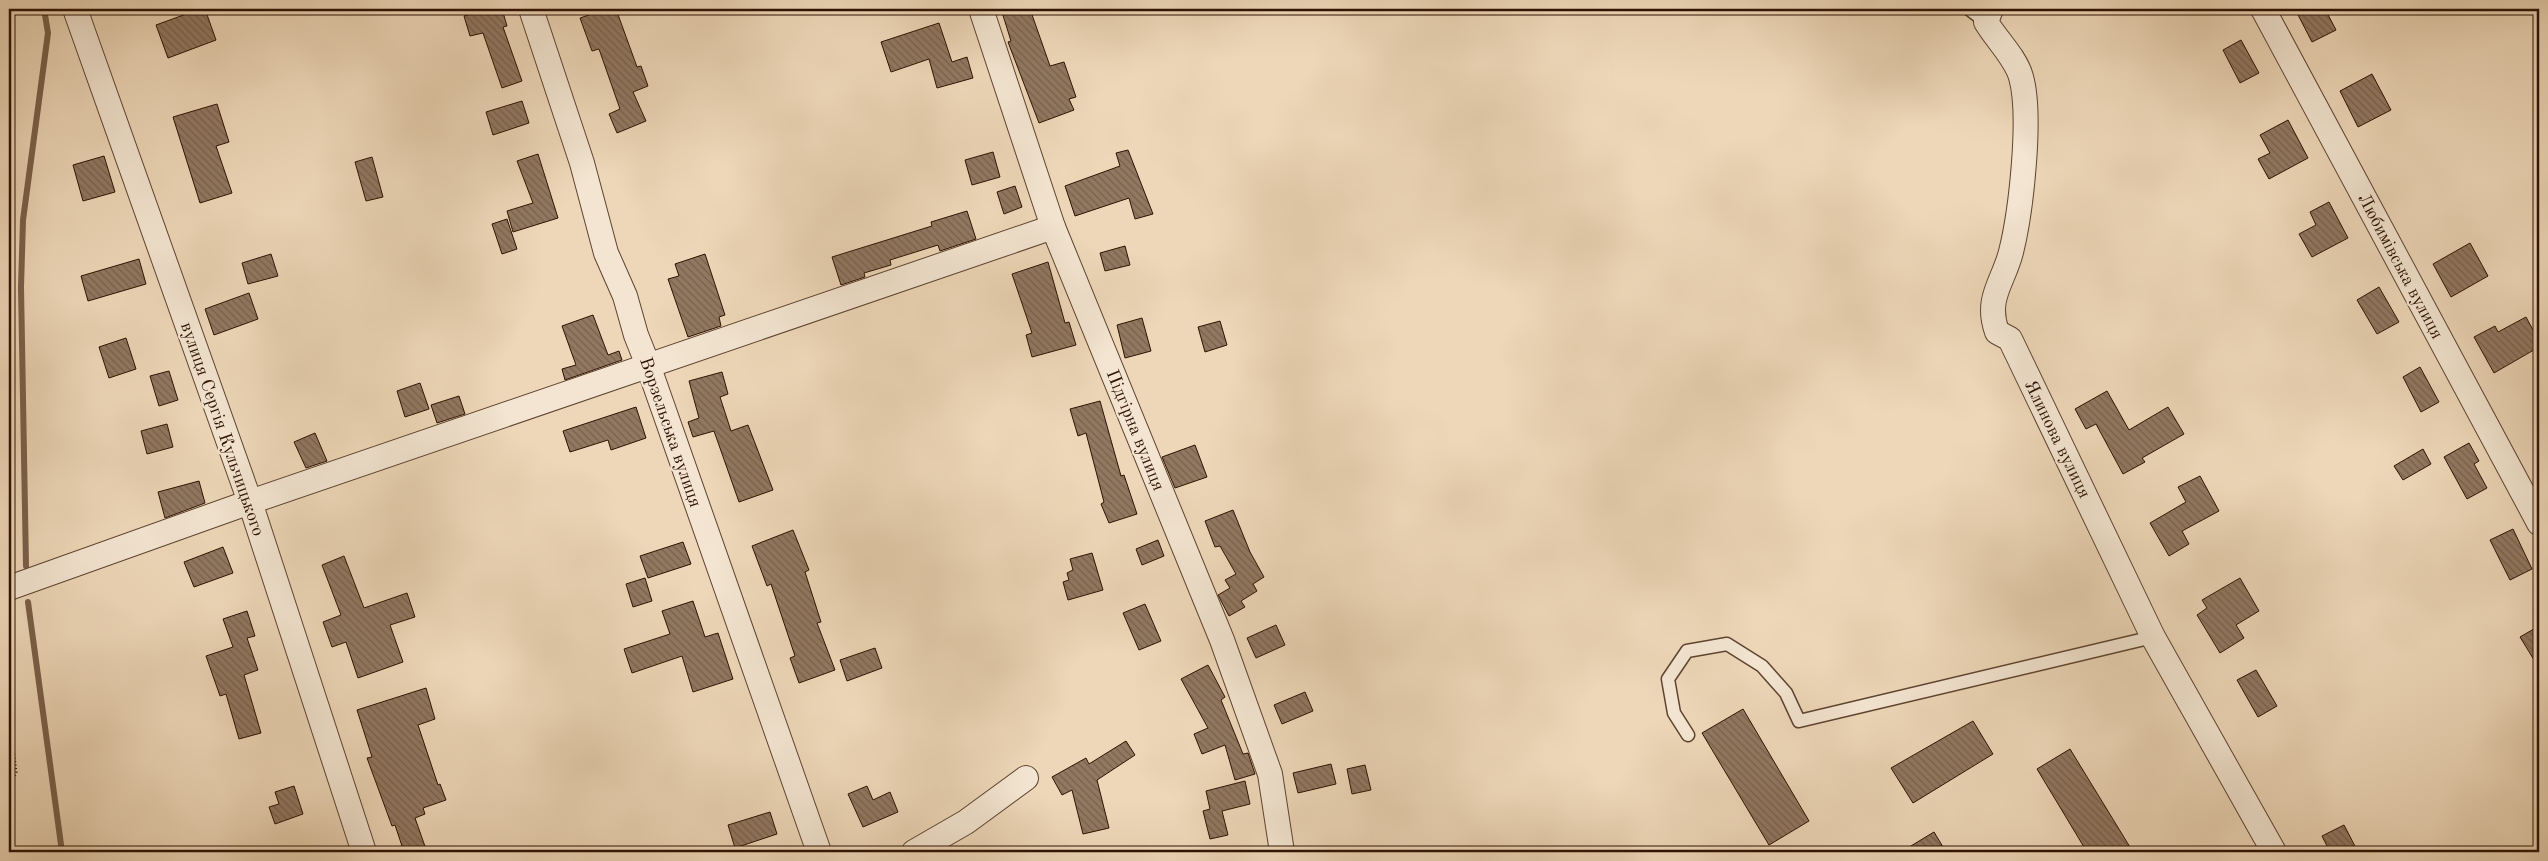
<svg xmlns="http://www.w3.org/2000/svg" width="2548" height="861" font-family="'Old Standard TT',serif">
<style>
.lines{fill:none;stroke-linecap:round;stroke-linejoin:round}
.stream{stroke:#7a604a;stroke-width:6}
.building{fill:url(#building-back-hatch);stroke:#2e1203}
.service-casing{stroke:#5e4330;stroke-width:15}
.minor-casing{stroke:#5e4330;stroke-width:26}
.path{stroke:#2e1203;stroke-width:3;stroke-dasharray:1 2.5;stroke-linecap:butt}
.service{stroke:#f3e5d1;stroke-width:12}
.minor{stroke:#f3e5d1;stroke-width:24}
.labels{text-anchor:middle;stroke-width:4.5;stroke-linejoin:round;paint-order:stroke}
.street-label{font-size:18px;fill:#2e1203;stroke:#f3e5d1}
</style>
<defs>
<pattern id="building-back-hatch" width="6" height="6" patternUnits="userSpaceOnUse" patternTransform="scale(1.25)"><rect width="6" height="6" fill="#917861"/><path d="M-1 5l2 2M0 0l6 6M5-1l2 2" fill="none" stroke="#77614e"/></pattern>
</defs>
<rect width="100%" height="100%" fill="#edd7b8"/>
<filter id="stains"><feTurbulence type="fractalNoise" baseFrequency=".004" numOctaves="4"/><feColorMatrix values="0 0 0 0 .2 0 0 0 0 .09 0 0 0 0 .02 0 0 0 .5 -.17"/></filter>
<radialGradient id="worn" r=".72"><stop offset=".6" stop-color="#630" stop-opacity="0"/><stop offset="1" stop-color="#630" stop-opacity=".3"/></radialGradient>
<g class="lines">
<g class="stream">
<polyline points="26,566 21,287 23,220 48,33 44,9"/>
<polyline points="28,602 62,852"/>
</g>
</g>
<g class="building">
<polygon points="200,9 205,9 216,40 168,58 156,25"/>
<polygon points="488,9 502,9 507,26 503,27 522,81 502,88 483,33 470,36 464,16"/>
<polygon points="606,9 616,9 637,67 641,66 648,86 633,92 646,121 617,133 609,114 620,109 599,49 592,51 580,18"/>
<polygon points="1001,9 1030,9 1050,66 1064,62 1076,97 1069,99 1074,110 1039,123 1008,42 1011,41"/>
<polygon points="2295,9 2325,9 2336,30 2312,42"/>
<polygon points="939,23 952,62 967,57 973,78 937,88 929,59 891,72 881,42"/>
<polygon points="2241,40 2259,73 2240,83 2223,50"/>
<polygon points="2372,74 2391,110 2358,127 2340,91"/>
<polygon points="522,101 529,123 493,135 486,112"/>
<polygon points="217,104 229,142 216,146 232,193 200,203 173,117"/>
<polygon points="2288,120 2308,158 2269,179 2258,159 2270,153 2260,135"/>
<polygon points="1128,150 1153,214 1135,219 1129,198 1075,216 1065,186 1120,166 1116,153"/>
<polygon points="993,152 1000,177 972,185 965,160"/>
<polygon points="538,154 558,218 513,232 507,211 533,203 517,161"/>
<polygon points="104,156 115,192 83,201 73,165"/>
<polygon points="372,157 383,197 366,201 355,162"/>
<polygon points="1015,186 1022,207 1004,214 997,192"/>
<polygon points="2329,202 2348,238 2312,257 2299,234 2316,225 2310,212"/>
<polygon points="967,211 976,239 940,251 938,245 890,260 891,265 864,273 865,277 841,285 832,257 932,226 931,222"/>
<polygon points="507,219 517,249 502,254 492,224"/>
<polygon points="2470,243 2488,276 2451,297 2433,264"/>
<polygon points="1125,246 1130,265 1105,271 1100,253"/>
<polygon points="271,254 278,276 248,284 242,263"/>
<polygon points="705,254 725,315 719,317 721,326 688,337 668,279 679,276 675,264"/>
<polygon points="139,259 146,284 88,301 81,276"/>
<polygon points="1048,262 1065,323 1069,322 1076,345 1032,357 1026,335 1032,333 1012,274"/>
<polygon points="2379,287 2399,322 2377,334 2357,300"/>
<polygon points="249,293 258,319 214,335 205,309"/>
<polygon points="593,315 608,355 619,351 622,360 565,380 562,369 576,365 562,326"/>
<polygon points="2526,317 2539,341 2539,347 2494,373 2474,337 2495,326 2498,332"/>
<polygon points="1142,318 1151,351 1125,358 1117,325"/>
<polygon points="1220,321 1227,345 1205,352 1198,327"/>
<polygon points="126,338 136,369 109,378 99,347"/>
<polygon points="2420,367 2439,402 2421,412 2403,377"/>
<polygon points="169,371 178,400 159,406 150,376"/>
<polygon points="722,372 728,394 720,397 731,431 748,425 773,490 739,502 714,431 693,437 688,422 699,418 689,381"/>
<polygon points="420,383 429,409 405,417 397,391"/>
<polygon points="2107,391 2129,430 2168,407 2184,434 2142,458 2145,462 2123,474 2096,424 2086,429 2075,409"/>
<polygon points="459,396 465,414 437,423 431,405"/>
<polygon points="1100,401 1121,476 1124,475 1137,514 1109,523 1101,504 1104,502 1086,433 1078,436 1070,409"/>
<polygon points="636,407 646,438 611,450 608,440 570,452 563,431"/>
<polygon points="167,424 173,447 147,454 141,431"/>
<polygon points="315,433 327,461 306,468 294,442"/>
<polygon points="2469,443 2479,461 2474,464 2487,488 2467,499 2444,457"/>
<polygon points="1195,445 1207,477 1175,488 1162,457"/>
<polygon points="2423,449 2431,464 2403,480 2394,466"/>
<polygon points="2200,476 2219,511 2182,531 2189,544 2169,556 2150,523 2186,502 2178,487"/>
<polygon points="199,481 205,503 165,518 158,492"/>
<polygon points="1233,510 1250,552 1264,577 1253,584 1257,591 1241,601 1245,607 1229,616 1218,595 1230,588 1225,580 1236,574 1220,546 1215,547 1205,521"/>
<polygon points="2513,529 2532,569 2510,580 2490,540"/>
<polygon points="793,530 809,570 805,572 821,622 817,623 835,670 799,683 790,658 795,656 771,584 767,586 752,546"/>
<polygon points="1158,540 1164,556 1142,565 1136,549"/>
<polygon points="683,542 691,564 648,578 640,556"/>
<polygon points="223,547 233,573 194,587 184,562"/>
<polygon points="1092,553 1103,590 1068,600 1063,582 1069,580 1067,573 1073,570 1070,559"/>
<polygon points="344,556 364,608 407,593 415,617 390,625 403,662 358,678 346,642 332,647 323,622 341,615 322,565"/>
<polygon points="645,578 652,601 633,607 626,584"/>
<polygon points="2240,578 2259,611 2236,625 2244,638 2220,653 2197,615 2207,608 2202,600"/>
<polygon points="693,601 705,637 718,633 733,679 693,692 682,656 632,673 624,649 670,634 662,611"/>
<polygon points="1145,604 1161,641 1139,650 1123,613"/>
<polygon points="247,611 255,636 247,638 258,670 244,675 261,733 239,739 226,694 220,696 206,656 233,647 223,619"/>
<polygon points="1276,625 1285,645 1256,658 1247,638"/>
<polygon points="2539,626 2539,668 2520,637"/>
<polygon points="875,648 882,668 847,681 840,660"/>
<polygon points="1208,665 1225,697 1221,700 1243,754 1248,753 1255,774 1235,780 1225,745 1202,754 1194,734 1208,728 1181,679"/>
<polygon points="2256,670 2277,706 2258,717 2237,680"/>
<polygon points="426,688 435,719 418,725 438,785 440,784 446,800 423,808 425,814 415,818 427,852 404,852 395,825 392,826 367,758 372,757 357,710"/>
<polygon points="1305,692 1313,711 1282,724 1274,705"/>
<polygon points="1743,709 1809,821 1769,845 1702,733"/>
<polygon points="1973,721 1993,754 1913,803 1891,768"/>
<polygon points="1126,741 1135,755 1097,780 1109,828 1083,834 1072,790 1062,795 1052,777 1086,758 1089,764"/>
<polygon points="2070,749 2133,852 2087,852 2037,769"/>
<polygon points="1331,764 1336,784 1298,793 1293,773"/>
<polygon points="1365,765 1371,790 1352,794 1347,769"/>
<polygon points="1245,781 1250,804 1222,811 1228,835 1210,839 1203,811 1210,809 1206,791"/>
<polygon points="294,786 303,814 275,824 269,807 279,804 275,792"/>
<polygon points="867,786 873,800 890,792 898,812 863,827 848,794"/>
<polygon points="770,812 777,834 735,848 728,825"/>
<polygon points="2344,825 2358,852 2330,852 2322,836"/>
<polygon points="1934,832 1946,852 1901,852"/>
</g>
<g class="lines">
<g class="service-casing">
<g id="service">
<polyline points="1969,9 1986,22"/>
<polyline points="1688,735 1674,713 1668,679 1687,651 1727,644 1762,666 1786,693 1799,721 2153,637"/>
</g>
</g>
<g class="minor-casing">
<g id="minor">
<polyline points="75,9 250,502 364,852"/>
<polyline points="531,9 582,163 606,253 625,296 636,335 648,365 819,852"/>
<polyline points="981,9 1053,227 1222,640 1270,774 1282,852"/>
<path d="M1991,9L1986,22C1996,39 2016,58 2021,77C2032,116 2021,212 2011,252C2003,283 1985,298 1997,332L2010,339L2153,637L2274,852"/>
<polyline points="2263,9 2539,523"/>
<polyline points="9,588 250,502 1053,227"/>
<polyline points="914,852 966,822 1026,778"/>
</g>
</g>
<polyline class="path" points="9,716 16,772 9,791"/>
<use href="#service" class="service"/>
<use href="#minor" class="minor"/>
</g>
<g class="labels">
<g class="street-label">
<text transform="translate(2401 266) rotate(62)" y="6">Любимівська вулиця</text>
<text transform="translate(223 429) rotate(71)" y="6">вулиця Сергія Кульчицького</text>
<text transform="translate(1136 430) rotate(68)" y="6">Підгірна вулиця</text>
<text transform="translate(671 432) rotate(71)" y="6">Ворзельська вулиця</text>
<text transform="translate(2058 439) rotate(64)" y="6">Ялинова вулиця</text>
</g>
</g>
<rect width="2548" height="861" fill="none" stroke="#edd7b8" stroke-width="30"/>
<rect x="10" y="10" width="2528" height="841" fill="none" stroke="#2e1203" stroke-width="2.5"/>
<rect x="15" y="15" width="2518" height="831" fill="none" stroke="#2e1203"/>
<rect width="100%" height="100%" filter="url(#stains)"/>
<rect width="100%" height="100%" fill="url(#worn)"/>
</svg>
